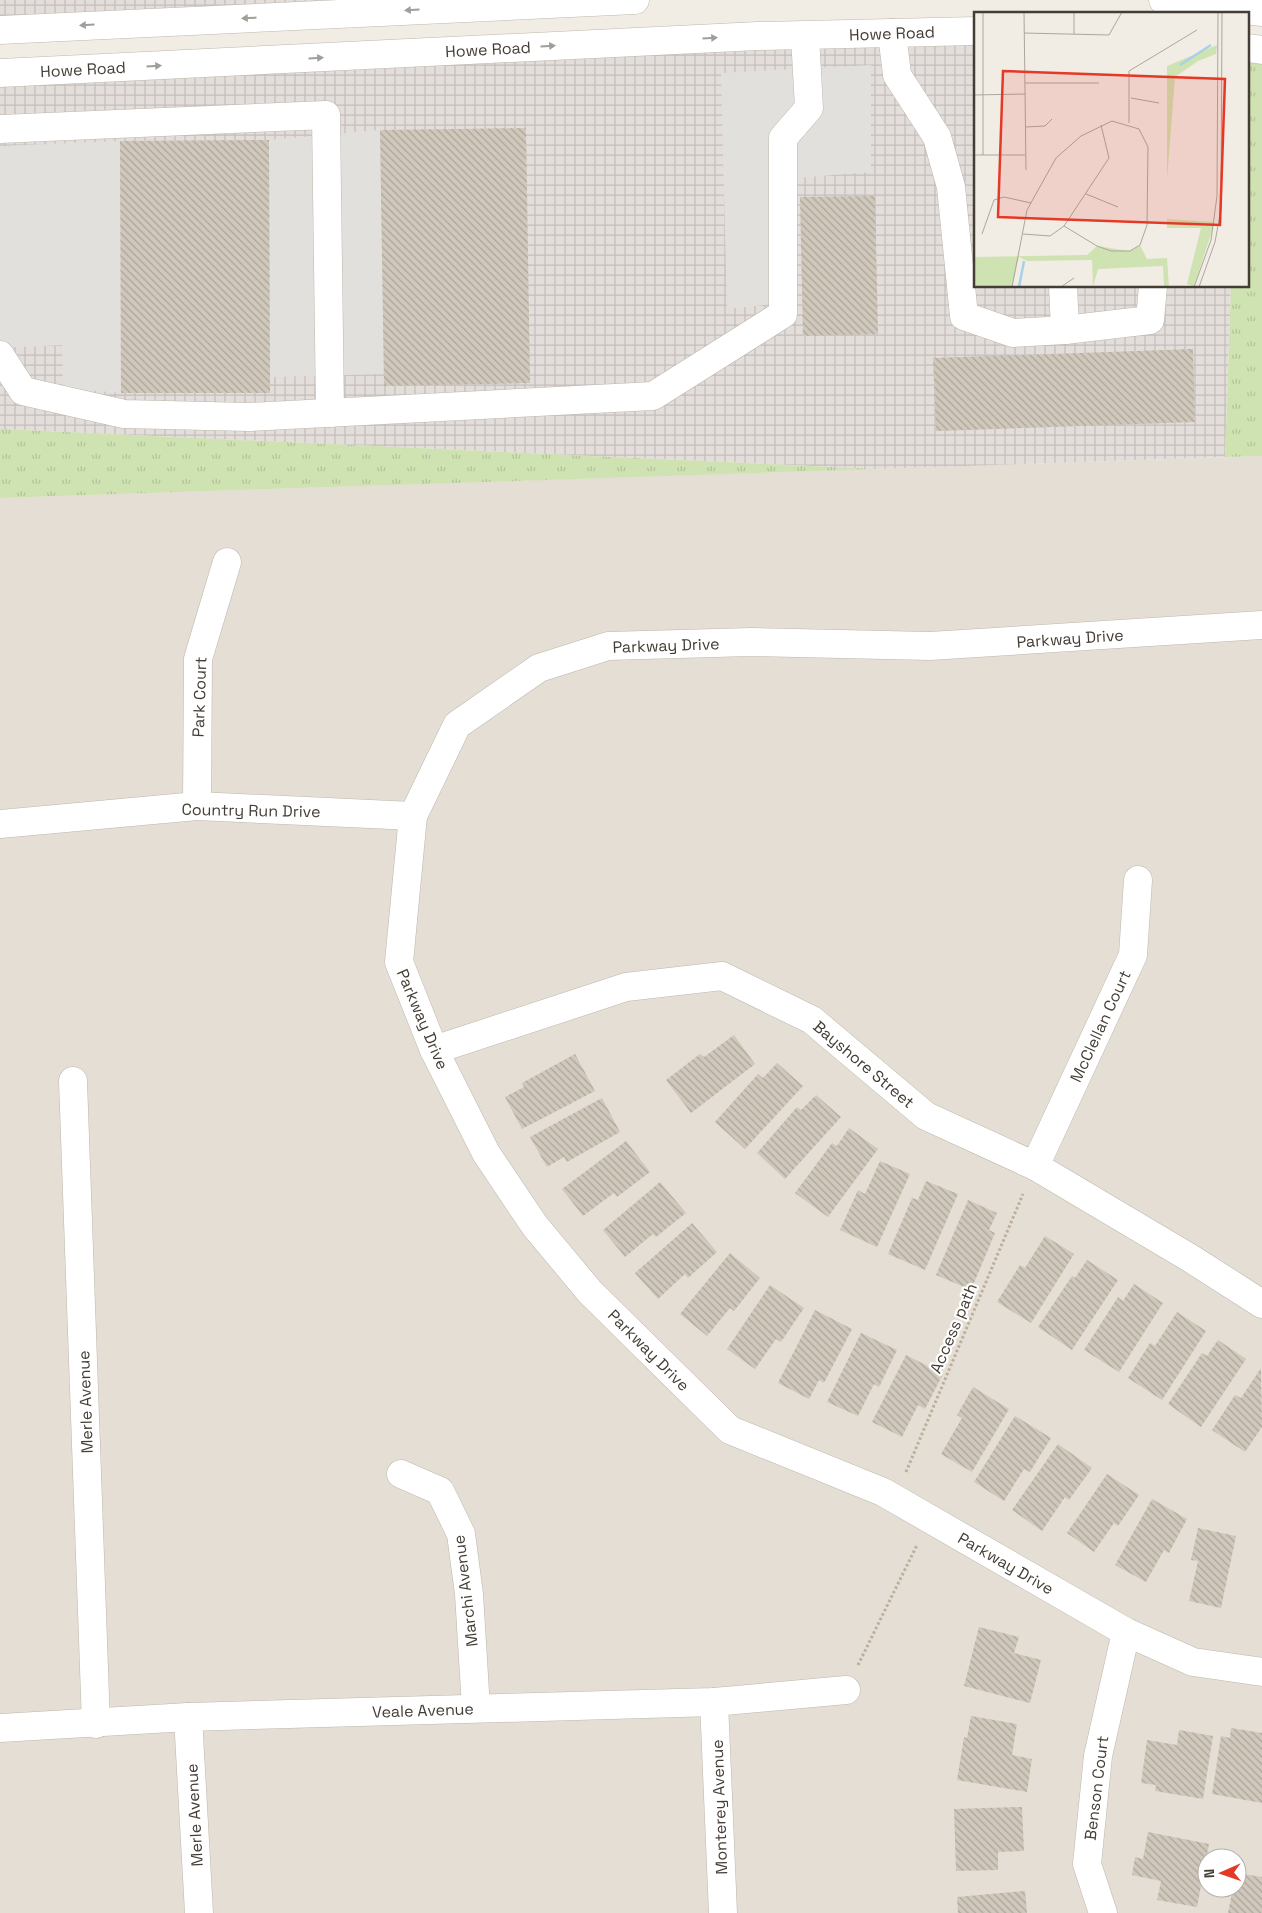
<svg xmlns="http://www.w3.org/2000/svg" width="1262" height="1913" font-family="'Space Grotesk',sans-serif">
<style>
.residential{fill:#e4ded4;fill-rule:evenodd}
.industrial{fill:url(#industrial-grid)}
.grass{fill:url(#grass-tufts)}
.parking{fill:#e2e0dd}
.building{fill:url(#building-back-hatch)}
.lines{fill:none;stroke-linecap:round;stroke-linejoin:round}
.minor-casing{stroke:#beb7ac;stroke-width:29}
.path{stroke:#bcae9b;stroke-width:3;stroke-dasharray:2.5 2.5;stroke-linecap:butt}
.minor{stroke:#fff;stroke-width:28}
.oneway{fill:#a19e9a}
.labels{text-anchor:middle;stroke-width:4.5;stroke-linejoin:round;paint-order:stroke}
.street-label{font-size:16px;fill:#433d35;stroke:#fff}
.inset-river{fill:none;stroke:#a6d1e9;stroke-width:2.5}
.inset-road{fill:none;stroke:#aba79f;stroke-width:1}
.view{fill:#e53928;fill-opacity:0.15;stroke:#e53928;stroke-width:2.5}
.inset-edge{fill:none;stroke:#433d35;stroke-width:2.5}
</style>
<defs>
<pattern id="industrial-grid" width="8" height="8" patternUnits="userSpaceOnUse" patternTransform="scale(1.25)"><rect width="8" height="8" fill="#e3deda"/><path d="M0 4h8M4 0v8" fill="none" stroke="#c4bfbc"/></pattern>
<pattern id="grass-tufts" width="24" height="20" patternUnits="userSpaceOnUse" patternTransform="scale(1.25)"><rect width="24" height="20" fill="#cfe2b1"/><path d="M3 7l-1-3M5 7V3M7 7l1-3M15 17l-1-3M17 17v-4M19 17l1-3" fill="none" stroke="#b3c399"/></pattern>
<pattern id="building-back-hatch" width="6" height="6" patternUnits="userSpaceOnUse" patternTransform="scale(1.25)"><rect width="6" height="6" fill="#d1c8bc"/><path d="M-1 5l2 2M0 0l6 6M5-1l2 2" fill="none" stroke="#aba49a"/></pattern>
</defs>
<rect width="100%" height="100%" fill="#f1ede5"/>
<path class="residential" d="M1262,456V1913H0V498ZM1207,1858H1237V1888H1207Z"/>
<g class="industrial">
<polygon points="0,0 635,0 0,30"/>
<polygon points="976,31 976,286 1231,286 1225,457 878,469 0,429 0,73"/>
</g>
<g class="grass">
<polygon points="1248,48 1262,50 1262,456 1225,457 1231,286 1248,286"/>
<polygon points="0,429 878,469 0,498"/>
</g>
<g class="parking">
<polygon points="871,65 871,172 783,179 783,303 727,309 721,73"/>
<polygon points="380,130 384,374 270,377 269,140"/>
<polygon points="120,141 121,393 63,388 62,345 0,348 0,146"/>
</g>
<g class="building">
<polygon points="526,128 530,383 384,386 380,130"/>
<polygon points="269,140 270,393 121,393 120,141"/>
<polygon points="875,196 878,334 803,336 800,197"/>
<polygon points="1193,349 1195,422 936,431 933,358"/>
<polygon points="734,1035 755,1064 691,1113 666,1080 700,1054 704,1057"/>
<polygon points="575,1054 595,1091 522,1129 505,1097 524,1087 522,1083"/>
<polygon points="777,1063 803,1086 745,1149 715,1122 758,1074 763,1078"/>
<polygon points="816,1095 841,1117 785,1179 757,1153 797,1107 801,1110"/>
<polygon points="602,1098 620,1132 567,1162 564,1157 547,1167 530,1137"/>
<polygon points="849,1128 878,1149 828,1217 795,1193 832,1143 837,1146"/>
<polygon points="626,1141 650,1172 617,1197 614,1193 583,1216 562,1189"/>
<polygon points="880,1161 910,1174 877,1247 840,1230 858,1190 865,1194"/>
<polygon points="926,1181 958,1194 925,1270 888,1254 912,1198 918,1200"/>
<polygon points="660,1182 686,1213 656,1237 653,1234 625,1257 603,1230"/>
<polygon points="968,1200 997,1213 989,1230 995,1233 971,1290 936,1275"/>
<polygon points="692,1223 717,1252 688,1278 685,1274 658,1299 635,1273"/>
<polygon points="1045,1236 1074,1254 1031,1323 997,1302 1020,1265 1025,1268"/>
<polygon points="730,1253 760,1278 734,1311 730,1308 707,1336 680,1314"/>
<polygon points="1087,1260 1118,1280 1072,1350 1038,1327 1072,1276 1075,1278"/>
<polygon points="1134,1284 1163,1303 1119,1372 1084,1350 1118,1297 1123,1301"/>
<polygon points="770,1285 804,1308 781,1342 776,1339 755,1369 727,1349"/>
<polygon points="815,1310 852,1329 824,1383 819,1380 809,1399 778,1383"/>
<polygon points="1177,1312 1206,1331 1162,1400 1128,1378 1150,1343 1155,1346"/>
<polygon points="861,1333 897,1350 879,1387 874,1384 858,1416 827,1402"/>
<polygon points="1218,1340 1246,1359 1201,1427 1168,1404 1202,1353 1207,1356"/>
<polygon points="906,1355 943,1374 925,1409 918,1405 902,1437 872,1422"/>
<polygon points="1261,1368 1262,1427 1245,1452 1212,1430 1235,1395 1241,1398"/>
<polygon points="973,1387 1009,1409 972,1472 941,1454 962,1418 957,1415"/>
<polygon points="1015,1416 1051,1438 1030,1472 1024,1469 1004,1501 974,1482"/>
<polygon points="1058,1444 1092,1468 1069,1500 1065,1497 1042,1531 1012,1510"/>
<polygon points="1107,1474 1139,1495 1118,1526 1114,1523 1094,1552 1067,1533"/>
<polygon points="1152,1499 1187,1519 1169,1553 1164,1550 1146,1582 1115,1565"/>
<polygon points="1198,1528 1236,1536 1221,1608 1189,1601 1198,1561 1191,1560"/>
<polygon points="979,1627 1019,1637 1014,1653 1041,1660 1030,1703 964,1686"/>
<polygon points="971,1716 1017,1724 1012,1755 1032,1759 1027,1792 957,1780 964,1737 967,1738"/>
<polygon points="1231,1728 1262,1733 1262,1803 1212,1794 1221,1736 1230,1738"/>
<polygon points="1179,1730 1213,1736 1203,1799 1155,1791 1156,1785 1141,1783 1147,1740 1177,1745"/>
<polygon points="1022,1807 1024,1851 998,1852 998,1870 956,1871 954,1809"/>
<polygon points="1148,1832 1209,1844 1197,1907 1157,1900 1161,1881 1132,1875 1135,1857 1143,1859"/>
<polygon points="1237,1873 1262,1877 1262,1913 1228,1913 1233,1888 1237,1888"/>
<polygon points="1025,1891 1027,1913 958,1913 957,1897"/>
</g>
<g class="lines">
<g class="minor-casing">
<g id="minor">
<polyline points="1163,0 1262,12"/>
<polyline points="0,30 635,0"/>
<polyline points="892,33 897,75 937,137 951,187 964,316 1013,333 1065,330 1063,286"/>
<polyline points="1248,48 1262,50"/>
<polyline points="0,73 758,36 976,31"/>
<polyline points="0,129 326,115 330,413"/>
<polyline points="1065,330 1150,320 1153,286"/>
<polyline points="0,355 23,391 124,414 249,417 653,396 783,314 783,138 809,108 805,36"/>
<polyline points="1262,625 930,646 751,642 608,646 539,668 457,725 413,816 399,962 434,1050 486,1153 535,1226 590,1292 730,1430 883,1492 1126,1632 1193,1662 1262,1672"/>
<polyline points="197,806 198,659 227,562"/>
<polyline points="0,824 197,806 413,816"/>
<polyline points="434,1050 626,987 722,976 812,1020 926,1116 1035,1166 1190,1258 1262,1304"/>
<polyline points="73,1081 96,1724"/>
<polyline points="1035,1166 1133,955 1138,880"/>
<polyline points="401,1474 440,1491 461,1534 469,1594 476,1708"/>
<polyline points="714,1702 723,1913"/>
<polyline points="188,1717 199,1913"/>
<polyline points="0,1728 188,1717 714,1702 846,1690"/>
<polyline points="1103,1913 1087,1864 1098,1756 1126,1632"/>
</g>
</g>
<g class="path">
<polyline points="906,1472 1023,1194"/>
<polyline points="858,1665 917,1545"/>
</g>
<use href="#minor" class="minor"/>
</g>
<defs><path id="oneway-solid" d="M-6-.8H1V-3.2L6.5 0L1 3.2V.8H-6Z" transform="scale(1.25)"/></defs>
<g class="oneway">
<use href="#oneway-solid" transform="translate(412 10) rotate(177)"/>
<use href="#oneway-solid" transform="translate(249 18) rotate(177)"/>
<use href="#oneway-solid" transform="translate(87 25) rotate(177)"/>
<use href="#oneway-solid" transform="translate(710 38) rotate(-3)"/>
<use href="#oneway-solid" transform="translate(548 46) rotate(-3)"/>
<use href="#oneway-solid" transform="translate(316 58) rotate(-3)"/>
<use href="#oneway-solid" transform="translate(154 66) rotate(-3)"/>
</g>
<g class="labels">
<g class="street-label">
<text transform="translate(892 33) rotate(-2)" y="6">Howe Road</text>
<text transform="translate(488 49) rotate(-3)" y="6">Howe Road</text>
<text transform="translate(83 69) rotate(-3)" y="6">Howe Road</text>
<text transform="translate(1070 638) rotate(-4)" y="6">Parkway Drive</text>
<text transform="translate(666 645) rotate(-2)" y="6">Parkway Drive</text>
<text transform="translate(199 697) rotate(-88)" y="6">Park Court</text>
<text transform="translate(251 810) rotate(1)" y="6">Country Run Drive</text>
<text transform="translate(423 1019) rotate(67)" y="6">Parkway Drive</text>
<text transform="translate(1100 1026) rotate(-65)" y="6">McClellan Court</text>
<text transform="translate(864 1064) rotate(40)" y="6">Bayshore Street</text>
<text transform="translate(953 1328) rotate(-67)" y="6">Access path</text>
<text transform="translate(649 1350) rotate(45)" y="6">Parkway Drive</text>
<text transform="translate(85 1402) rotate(-92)" y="6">Merle Avenue</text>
<text transform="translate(1006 1563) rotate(30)" y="6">Parkway Drive</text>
<text transform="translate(465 1591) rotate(-97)" y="6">Marchi Avenue</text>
<text transform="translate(423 1710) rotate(-2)" y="6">Veale Avenue</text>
<text transform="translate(1096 1788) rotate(-83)" y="6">Benson Court</text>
<text transform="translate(719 1807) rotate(-92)" y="6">Monterey Avenue</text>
<text transform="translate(194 1815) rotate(-93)" y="6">Merle Avenue</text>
</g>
</g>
<g transform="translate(974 12)">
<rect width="275" height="275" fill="#f1ede5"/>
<path d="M243,33L242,42L224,49L201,65L193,167V54ZM193,207L241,210L220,274L213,272L227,216H193ZM166,233L173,247L193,246L195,275H190L189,254L124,257L119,275L118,248L53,249L45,245L38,275H0V245L113,243L123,234L155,239Z" fill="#cfe2b1"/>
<path d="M34,253L32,275H0V267L10,258Z" fill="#cfe2b1"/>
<path class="inset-river" d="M206,53L237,33M45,275L50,249"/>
<path class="inset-road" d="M50,0L52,158M50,21L135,23L148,0M100,22V0M51,71H125M0,83L51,82M157,86L185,91M155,111V59L223,18M51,115L71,114L78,107M0,143H51M9,143V0M112,182L144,195M8,222L20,188L30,185L57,191M49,222L76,224L90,214L135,146L127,113M38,275L53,198L82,146L107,124L138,109L165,117L174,135L173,213L166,233L156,239H137L123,234L90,214M87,275L100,266M220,275L237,228L243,184L244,0M225,275L241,230L247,197L248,0"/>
<path class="view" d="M29,59L251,67L246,213L24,205Z"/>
<rect width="275" height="275" class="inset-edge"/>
</g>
<g transform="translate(1222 1873) rotate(268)"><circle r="24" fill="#ffffff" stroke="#b4b1ae"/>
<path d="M0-4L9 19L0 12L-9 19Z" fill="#e53928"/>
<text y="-8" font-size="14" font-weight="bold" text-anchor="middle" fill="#433d35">N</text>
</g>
</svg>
